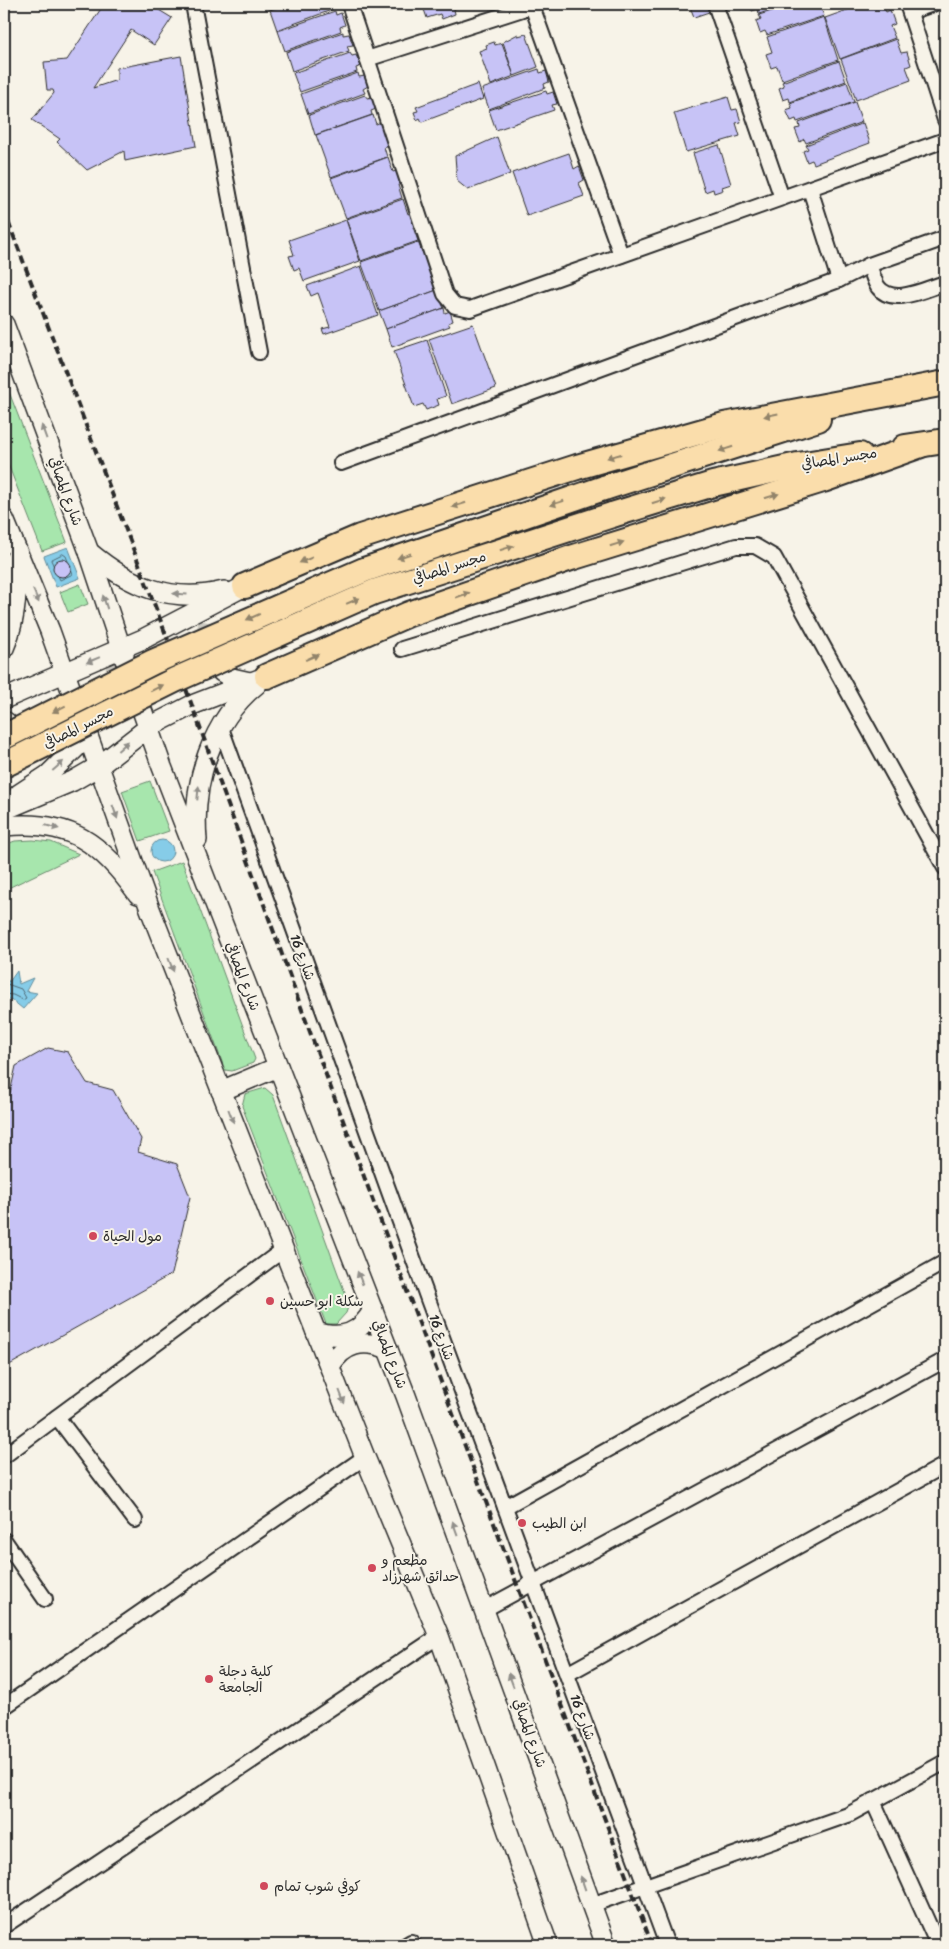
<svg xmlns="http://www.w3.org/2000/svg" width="949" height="1949" font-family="Sriracha,'Playpen Sans Arabic',sans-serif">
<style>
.green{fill:#a7e6ad;stroke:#69886c}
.water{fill:#86cce8;stroke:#628c9c}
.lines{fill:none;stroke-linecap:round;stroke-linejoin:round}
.shore{stroke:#4f6b77;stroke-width:1}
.building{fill:#c7c3f6;stroke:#2b2b2b}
.secondary-tunnel{stroke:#cecbc2;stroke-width:19;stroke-dasharray:19 9;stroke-linecap:butt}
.street-casing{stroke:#2b2b2b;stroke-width:18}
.secondary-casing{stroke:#2b2b2b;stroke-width:22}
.highway-casing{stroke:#2b2b2b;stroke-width:28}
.street{stroke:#f7f3e8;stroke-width:14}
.secondary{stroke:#f7f3e8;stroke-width:19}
.highway{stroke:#faddab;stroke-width:24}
.rail{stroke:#2b2b2b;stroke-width:4;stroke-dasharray:8 4;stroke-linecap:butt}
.highway-bridge-casing{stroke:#2b2b2b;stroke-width:28;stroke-linecap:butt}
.highway-bridge{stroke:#faddab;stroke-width:24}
.oneway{fill:#92846b}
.oneway2{fill:#918f8a}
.poi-dot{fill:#d1495b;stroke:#f7f3e8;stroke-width:2}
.labels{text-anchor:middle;stroke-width:4;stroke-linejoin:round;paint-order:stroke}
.street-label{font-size:14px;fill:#2b2b2b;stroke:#f7f3e8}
.poi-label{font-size:14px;fill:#2b2b2b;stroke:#f7f3e8;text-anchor:start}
</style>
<rect width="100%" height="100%" fill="#f7f3e8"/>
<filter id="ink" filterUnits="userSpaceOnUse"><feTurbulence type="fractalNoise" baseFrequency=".02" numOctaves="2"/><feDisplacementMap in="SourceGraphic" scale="10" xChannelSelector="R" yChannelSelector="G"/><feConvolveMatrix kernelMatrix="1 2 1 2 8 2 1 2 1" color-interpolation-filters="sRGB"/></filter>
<g filter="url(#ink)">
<g class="green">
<polygon points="4,379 67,542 42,551 4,454"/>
<polygon points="80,584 88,604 68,612 60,592"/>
<polygon points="150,781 169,831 140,841 122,791"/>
<polygon points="33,840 51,842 79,854 4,890 4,845 15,841"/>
<polygon points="182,861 255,1059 253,1063 232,1071 225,1070 152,872"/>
<polygon points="265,1088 273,1095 349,1304 346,1313 336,1324 326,1324 242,1106 245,1094"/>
</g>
<g class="water">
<polygon points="68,547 80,578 56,587 44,556"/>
<circle cx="162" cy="851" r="11"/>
<polygon points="17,971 19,984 33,978 26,991 37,993 23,1009 12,1000 4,998 4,974 9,982"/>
</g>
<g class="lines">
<g class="shore">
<polygon points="63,554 66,556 73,574 60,580 51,560"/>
<polyline points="4,983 21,989 26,998 23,1000 13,995 4,994"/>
</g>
</g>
<g class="building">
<polygon points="104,4 156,4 154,7 172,18 154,45 131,30 93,88 117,80 117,68 181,56 196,146 125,161 124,151 87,170 57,142 60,139 32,120 54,93 53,90 47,90 44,62 67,60"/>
<polygon points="268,4 283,4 269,9"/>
<polygon points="288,4 335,4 332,5 334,9 277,30 270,10"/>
<polygon points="422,4 468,4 454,9 455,14 442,19 440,14 427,18"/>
<polygon points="474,4 487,4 475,8"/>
<polygon points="689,4 706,4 709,12 694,17"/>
<polygon points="750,4 789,4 759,14 758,9 752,11"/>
<polygon points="794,4 819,4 824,16 767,35 765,31 760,33 756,21 761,19 759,15"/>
<polygon points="864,4 882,4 886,12 890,10 895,24 890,26 895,38 840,59 825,18"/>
<polygon points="335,11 336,15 341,13 345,25 340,27 341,31 285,51 278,31"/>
<polygon points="824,17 838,60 782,80 777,66 771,68 766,54 772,52 767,37"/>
<polygon points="343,32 343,35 349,34 353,45 347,46 349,51 292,71 286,52"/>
<polygon points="518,34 518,36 526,34 538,67 514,76 503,42"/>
<polygon points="896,39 901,53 907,52 911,65 906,67 911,80 856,100 841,59"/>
<polygon points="494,42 495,45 502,43 514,76 491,85 479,51 487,48 486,45"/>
<polygon points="350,53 352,56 356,55 361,66 356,68 357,72 300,92 293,73"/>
<polygon points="839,61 846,81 790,102 789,98 783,100 779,88 784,86 782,82"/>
<polygon points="539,69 540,73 546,71 549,82 544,84 545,88 489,109 482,89"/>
<polygon points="358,73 359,77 365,76 368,86 363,89 365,93 308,114 301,94"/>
<polygon points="847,82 854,102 797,122 796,119 791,121 786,110 792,108 790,103"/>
<polygon points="478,84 483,99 422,122 420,118 417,120 414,112 418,111 416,107"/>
<polygon points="546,91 547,94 553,92 557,104 552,105 554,110 496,130 489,110"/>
<polygon points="365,95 367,98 372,97 376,109 371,111 372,115 315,135 309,115"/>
<polygon points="728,97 732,110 737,109 741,122 736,123 740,136 686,152 674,113"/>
<polygon points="855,102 862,122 806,143 804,139 800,142 795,129 800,128 799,123"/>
<polygon points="373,115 376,124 381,122 389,145 384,147 387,157 331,177 316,135"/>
<polygon points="863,123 870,143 814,164 812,160 807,162 803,151 808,149 806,145"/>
<polygon points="497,137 510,174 468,190 457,181 455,156"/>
<polygon points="719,145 731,184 722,187 723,190 714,193 713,189 705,192 693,153"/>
<polygon points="569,153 574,169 579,166 584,180 579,183 584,196 527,216 512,173"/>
<polygon points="388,157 393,172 398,170 403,184 398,185 402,198 346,218 331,178"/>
<polygon points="403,199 408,214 413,212 418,225 413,227 418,241 361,261 346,219"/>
<polygon points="346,220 360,261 304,281 299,268 294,270 289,256 294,255 289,240"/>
<polygon points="418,242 422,252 426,251 436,279 432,279 437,290 379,311 361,262"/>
<polygon points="361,266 378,315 324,334 322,329 330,327 318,293 311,296 307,286"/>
<polygon points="437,290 447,303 442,304 444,308 386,329 379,311"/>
<polygon points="444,308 445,313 450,311 453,321 448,323 450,326 392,347 386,329"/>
<polygon points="473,324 496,388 452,404 429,339"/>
<polygon points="427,340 446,396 437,399 439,405 426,410 423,404 414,407 394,351"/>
<circle cx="62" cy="568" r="9"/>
<polygon points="48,1048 68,1052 87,1083 113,1090 141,1139 138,1152 177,1164 190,1197 172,1274 4,1368 4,1091 10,1093 16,1066"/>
</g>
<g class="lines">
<g class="secondary-tunnel">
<path d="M208,622C204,640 208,658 222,672"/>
<polyline points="95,724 106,699 117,664"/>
</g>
<g class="street-casing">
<g id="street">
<polyline points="193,4 259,352"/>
<polyline points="349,4 445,294 455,306 470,309 945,140"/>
<polyline points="715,4 782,198"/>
<polyline points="907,4 945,120"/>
<polyline points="532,6 621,255"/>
<polyline points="910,12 933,4"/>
<polyline points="367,59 538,4"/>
<polyline points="810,189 839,280"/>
<path d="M869,265C872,272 874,281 878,287C893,307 927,288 945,283"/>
<polyline points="341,463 839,280 869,265 945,238"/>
<polyline points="402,649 736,546 755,546 774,557 945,868"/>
<polyline points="221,728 429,1302 667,1945"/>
<polyline points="57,1417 135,1520"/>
<polyline points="4,1456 283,1250"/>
<polyline points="505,1507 945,1262"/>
<polyline points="4,1540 45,1599"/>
<polyline points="485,1609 945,1360"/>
<polyline points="567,1674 945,1465"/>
<polyline points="4,1707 365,1457"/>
<polyline points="873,1801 938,1945"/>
<polyline points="591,1905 848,1815 945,1762"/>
<polyline points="4,1926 439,1636"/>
<polyline points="406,1945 411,1942 414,1945"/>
</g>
</g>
<g class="secondary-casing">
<g id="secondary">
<polyline points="4,324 89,552 125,660"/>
<polyline points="4,519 50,631 70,687"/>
<path d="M89,552C130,586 170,604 224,591"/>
<path d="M4,648C16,620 18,589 15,559"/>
<polyline points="222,672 232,678 250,682"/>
<polyline points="4,699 143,639 245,586"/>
<polyline points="142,710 162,767 406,1396 606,1945"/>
<polyline points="4,721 6,722"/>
<polyline points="88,736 150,909 365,1457 439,1636 548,1945"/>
<polyline points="19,794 48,775 88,736"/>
<polyline points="4,810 73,781 99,766 149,727 192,705 267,676"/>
<path d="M4,826C71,819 100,843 138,894"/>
<path d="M197,840C192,782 211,721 257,684"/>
<polyline points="221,1091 278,1067"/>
<path d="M316,1332C342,1340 360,1334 373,1310"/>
<path d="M330,1366C344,1343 363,1339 388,1349"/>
</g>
</g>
<g class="highway-casing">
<g id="highway">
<polyline points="905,447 945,441"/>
<polyline points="604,488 818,419"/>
<polyline points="612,515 713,484 798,465 860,455"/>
<polyline points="245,586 360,537 577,467 724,425 945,383"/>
<polyline points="267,676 409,614 571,558 823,480 921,445"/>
</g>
</g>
<use href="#street" class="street"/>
<use href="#secondary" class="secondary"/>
<use href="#highway" class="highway"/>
<g class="rail">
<polyline points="4,211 168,640"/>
<polyline points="186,689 314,1043 652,1945"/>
</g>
<g class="highway-bridge-casing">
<g id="highway-bridge">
<polyline points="4,737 153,662 364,570 604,488"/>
<polyline points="4,765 175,680 374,592 612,515"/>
</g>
</g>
<use href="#highway-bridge" class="highway-bridge"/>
</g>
<defs><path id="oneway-solid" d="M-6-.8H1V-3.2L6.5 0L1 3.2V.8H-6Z" transform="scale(1.25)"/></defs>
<g class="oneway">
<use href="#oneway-solid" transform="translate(771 415) rotate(168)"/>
<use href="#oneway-solid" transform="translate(726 449) rotate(162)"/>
<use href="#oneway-solid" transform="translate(614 456) rotate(164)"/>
<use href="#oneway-solid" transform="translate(772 496) rotate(-18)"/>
<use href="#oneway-solid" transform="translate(659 501) rotate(-17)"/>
<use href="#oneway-solid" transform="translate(557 503) rotate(162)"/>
<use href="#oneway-solid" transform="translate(459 505) rotate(162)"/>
<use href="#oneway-solid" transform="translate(617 544) rotate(-17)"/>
<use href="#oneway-solid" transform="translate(507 548) rotate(-18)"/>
<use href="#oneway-solid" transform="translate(404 556) rotate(161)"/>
<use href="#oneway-solid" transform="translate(306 560) rotate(157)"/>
<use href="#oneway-solid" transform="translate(463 595) rotate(-19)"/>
<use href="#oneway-solid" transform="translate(353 601) rotate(-23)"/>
<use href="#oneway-solid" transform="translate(253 617) rotate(156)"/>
<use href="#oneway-solid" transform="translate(312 657) rotate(-24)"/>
<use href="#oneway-solid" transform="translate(157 688) rotate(-26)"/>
<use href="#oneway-solid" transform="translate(59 709) rotate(153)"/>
</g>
<g class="oneway2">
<use href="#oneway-solid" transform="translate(44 432) rotate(-110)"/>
<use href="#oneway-solid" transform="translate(180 594) rotate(-177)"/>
<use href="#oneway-solid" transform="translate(36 596) rotate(67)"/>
<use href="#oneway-solid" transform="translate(105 602) rotate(-108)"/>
<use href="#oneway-solid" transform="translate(93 660) rotate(157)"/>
<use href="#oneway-solid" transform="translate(123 746) rotate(-42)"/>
<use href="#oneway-solid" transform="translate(58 766) rotate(-41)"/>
<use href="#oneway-solid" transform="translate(198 793) rotate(-84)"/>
<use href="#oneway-solid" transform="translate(115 812) rotate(70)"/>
<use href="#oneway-solid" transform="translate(52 827) rotate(15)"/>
<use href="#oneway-solid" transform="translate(171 965) rotate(69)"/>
<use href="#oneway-solid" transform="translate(231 1116) rotate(69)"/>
<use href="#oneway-solid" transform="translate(360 1278) rotate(-111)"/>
<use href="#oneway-solid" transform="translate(342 1397) rotate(69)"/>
<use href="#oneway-solid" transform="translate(455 1528) rotate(-110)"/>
<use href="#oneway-solid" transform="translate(511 1680) rotate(-110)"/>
<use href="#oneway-solid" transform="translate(583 1883) rotate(-109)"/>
</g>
</g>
<g class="poi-dot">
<circle cx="93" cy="1236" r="5"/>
<circle cx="270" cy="1301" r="5"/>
<circle cx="522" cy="1523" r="5"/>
<circle cx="372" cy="1568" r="5"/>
<circle cx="209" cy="1679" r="5"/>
<circle cx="264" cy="1886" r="5"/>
</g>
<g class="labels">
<g class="street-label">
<text transform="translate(839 458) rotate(-9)" y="5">مجسر المصافي</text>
<text transform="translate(66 491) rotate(70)" y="5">شارع المصافي</text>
<text transform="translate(449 567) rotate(-18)" y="5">مجسر المصافي</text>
<text transform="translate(78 727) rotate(-27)" y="5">مجسر المصافي</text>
<text transform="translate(303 957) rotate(70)" y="5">شارع 16</text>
<text transform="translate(243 976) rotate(69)" y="5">شارع المصافي</text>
<text transform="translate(442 1337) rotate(70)" y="5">شارع 16</text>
<text transform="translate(390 1354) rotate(69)" y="5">شارع المصافي</text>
<text transform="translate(583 1717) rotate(70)" y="5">شارع 16</text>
<text transform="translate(530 1733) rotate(70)" y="5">شارع المصافي</text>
</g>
<g class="poi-label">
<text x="103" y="1241">مول الحياة</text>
<text x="280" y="1306">سكلة ابو حسين</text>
<text x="532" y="1528">ابن الطيب</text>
<text x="382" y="1565">مطعم و<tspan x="382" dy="16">حدائق شهرزاد</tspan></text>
<text x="219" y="1676">كلية دجلة<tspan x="219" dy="16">الجامعة</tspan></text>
<text x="274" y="1891">كوفي شوب تمام</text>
</g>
</g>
<rect width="949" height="1949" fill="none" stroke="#f7f3e8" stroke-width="20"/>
<rect x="10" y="10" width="929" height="1929" fill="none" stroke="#2b2b2b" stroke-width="2" filter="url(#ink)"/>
</svg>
